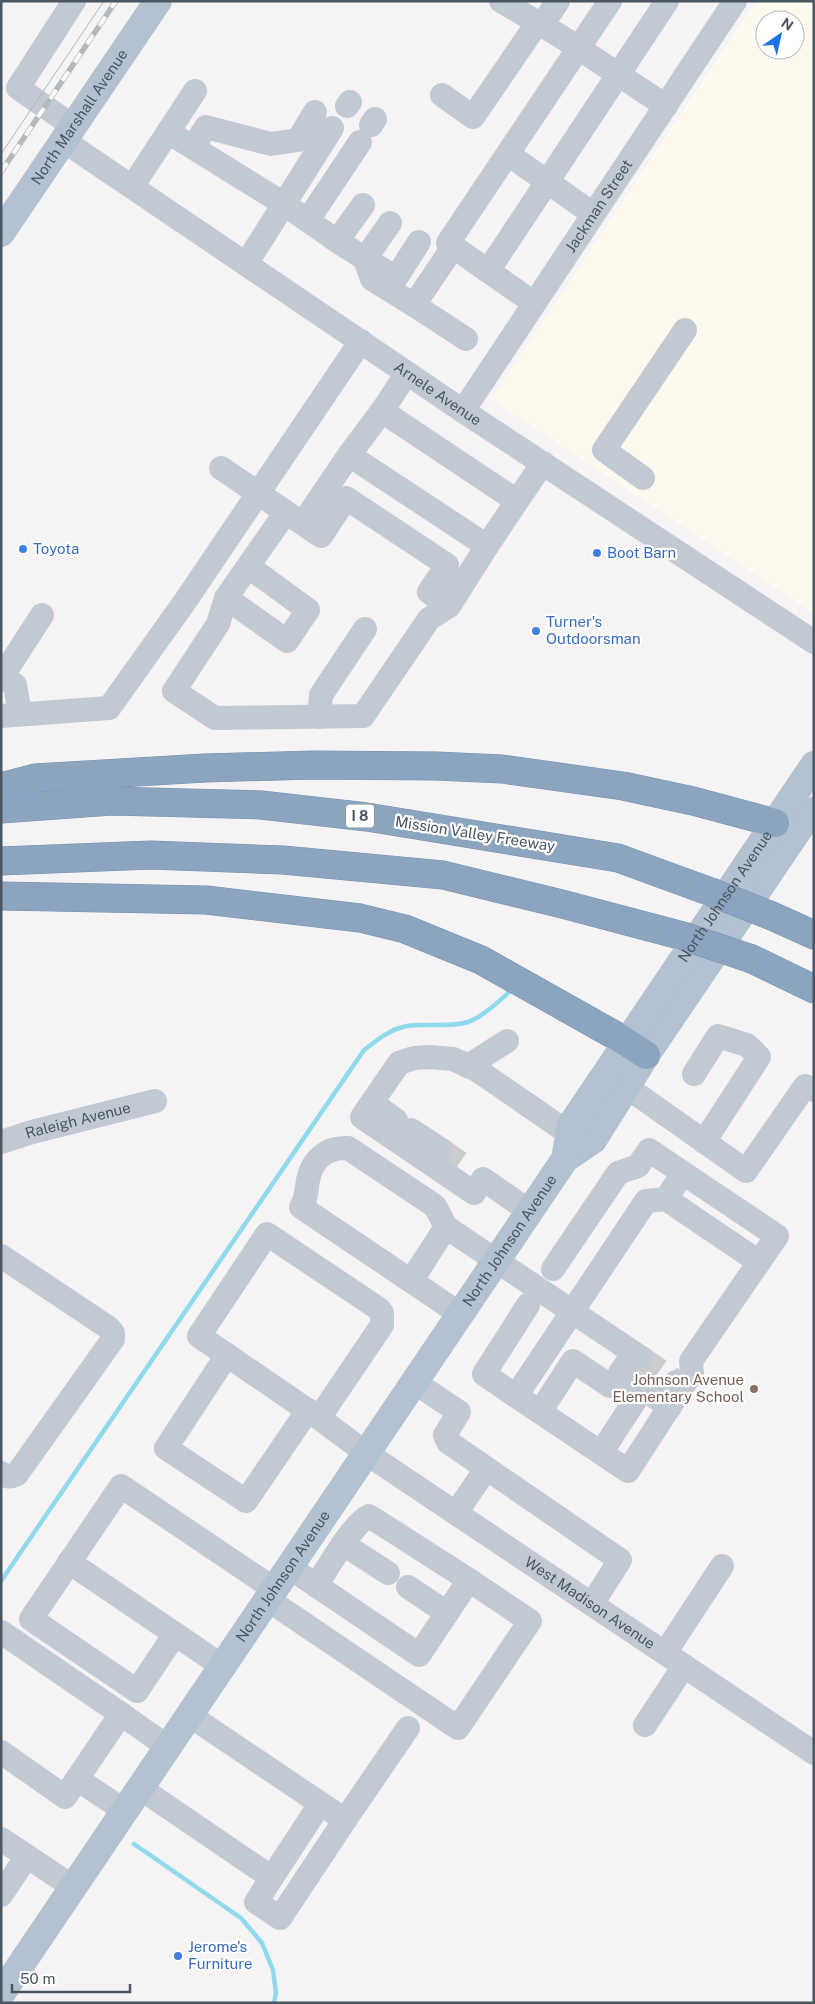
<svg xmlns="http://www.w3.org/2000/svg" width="815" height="2004" font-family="'Public Sans',sans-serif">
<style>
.commercial{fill:#fdf9ef;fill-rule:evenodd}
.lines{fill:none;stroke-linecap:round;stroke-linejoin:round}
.stream{stroke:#90daee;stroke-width:4.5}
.minor-tunnel{stroke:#caccce;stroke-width:24;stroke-dasharray:24 12;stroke-linecap:butt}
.highway-casing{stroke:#7690ad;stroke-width:29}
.minor{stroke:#c1cad2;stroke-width:24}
.major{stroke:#b3c2d1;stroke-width:28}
.highway{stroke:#8ba5c1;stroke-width:28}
.tram{stroke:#b5b8bd;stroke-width:1}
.rail-casing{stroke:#b5b8bd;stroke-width:5.5}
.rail{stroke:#fff;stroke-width:4;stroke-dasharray:11;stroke-linecap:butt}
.highway-bridge-casing{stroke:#7690ad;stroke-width:29;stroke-linecap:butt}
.highway-bridge{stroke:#8ba5c1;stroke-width:28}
.shop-dot{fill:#3f7fe0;stroke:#fff;stroke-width:2}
.education-dot{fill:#8d6e63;stroke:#fff;stroke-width:2}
.labels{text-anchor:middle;stroke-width:4.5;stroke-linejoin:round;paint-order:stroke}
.shield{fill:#fff;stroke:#808990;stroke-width:1}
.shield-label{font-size:14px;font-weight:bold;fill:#4a5661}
.street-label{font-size:15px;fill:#4a5661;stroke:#fff}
.shop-label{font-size:15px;fill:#366cbe;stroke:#fff;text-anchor:start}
.education-label{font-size:15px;fill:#785e54;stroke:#fff;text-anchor:end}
</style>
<rect width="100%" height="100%" fill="#f5f3f3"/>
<path class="commercial" d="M756,1H814V614L491,399ZM765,20H795V50H765Z"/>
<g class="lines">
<g class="stream">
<path d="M1,1581L364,1050C377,1040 390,1029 407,1026C426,1023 448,1028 468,1022C482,1017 497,1003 508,993"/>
<polyline points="134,1844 241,1918 262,1943 273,1970 276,1993 274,2003"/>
</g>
<g class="minor-tunnel">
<polyline points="440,1149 467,1168"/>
<polyline points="640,1357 676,1382"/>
</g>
<g class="highway-casing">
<g id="highway">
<polyline points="1,787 35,778 205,768 313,765 436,766 502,769 623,786 693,801 775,823"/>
<polyline points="1,809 112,801 261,805 367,817 618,858 711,892"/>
<polyline points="1,861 151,855 283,860 443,875 562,904 683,936"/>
<polyline points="1,896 206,900 360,918 405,929 481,960 618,1037 646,1055"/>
<polyline points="772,916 814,935"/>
<polyline points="752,959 814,989"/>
</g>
</g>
<g class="minor">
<polyline points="501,1 560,36 666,106"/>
<polyline points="542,25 558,1"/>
<polyline points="442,95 473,117 538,22"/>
<polyline points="347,106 350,102"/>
<polyline points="371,125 375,119"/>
<polyline points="73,126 18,88 74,1"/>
<polyline points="332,128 284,204 337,241 396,278 419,242"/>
<polyline points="168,132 284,204 246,264"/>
<path id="s1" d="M64,141L463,411L814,642"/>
<polyline points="193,147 206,127 271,144 298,140 315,112"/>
<polyline points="508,154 593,214"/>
<polyline points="132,187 195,91"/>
<polyline points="308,220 360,142"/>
<polyline points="390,223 365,259 372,279 414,305"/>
<polyline points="337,241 363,205"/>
<polyline points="453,247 414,305 466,339"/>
<polyline points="488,271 667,1"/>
<polyline points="534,303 448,243 610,1"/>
<polyline points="382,411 517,501 487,546 349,455 382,411 407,373"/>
<path id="s2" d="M463,411L735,1"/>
<polyline points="221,468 321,536 346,498 447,565 429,592 449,606"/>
<polyline points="643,478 604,450 685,330"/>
<polyline points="517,501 543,463"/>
<polyline points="286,512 226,598 218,624 174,691 215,718 363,716 429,619 449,606 487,546"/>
<polyline points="303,523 349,455"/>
<polyline points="226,598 287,641 308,610 249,567"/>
<polyline points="20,714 15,685 2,677 42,615"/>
<polyline points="1,716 109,708 186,600 361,341"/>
<polyline points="319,717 321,695 365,629"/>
<polyline points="468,1066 507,1041"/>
<polyline points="694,1074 718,1036 747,1045 759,1057 704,1142"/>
<polyline points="625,1090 638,1095 746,1171 805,1086 814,1090"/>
<polyline points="372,1103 396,1120"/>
<polyline points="411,1130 440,1149"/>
<path id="s3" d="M1,1142L32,1132L155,1101"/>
<polyline points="666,1199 759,1262"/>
<polyline points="529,1211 483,1179 474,1193 362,1117 399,1063 414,1058 430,1057 453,1059 477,1070 570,1134"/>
<path d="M1,1256L109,1328L113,1333V1339L17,1474C10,1478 7,1477 1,1473"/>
<polyline points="553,1269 618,1173 638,1166 649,1150 683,1173"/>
<polyline points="411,1281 446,1227"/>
<path d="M460,1314L301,1207C307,1198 306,1191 308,1180C312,1159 327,1147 348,1148L435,1206L446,1227L640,1357"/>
<polyline points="634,1353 620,1373 670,1407"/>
<polyline points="227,1355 166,1448 246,1501 308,1410"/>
<polyline points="414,1382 459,1412 445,1435 448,1442 620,1560 592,1604"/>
<polyline points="676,1382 683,1386 692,1373 691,1361 777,1236 683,1173 666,1199 646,1201 516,1396 628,1471 683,1386"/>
<polyline points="516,1396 484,1374 528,1305"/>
<polyline points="540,1412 573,1361 610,1386"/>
<path id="s4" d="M319,1418L382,1325V1313L379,1309L267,1234L199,1336L319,1418L366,1453L814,1753"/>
<polyline points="601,1453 643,1388"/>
<polyline points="456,1513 486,1469"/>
<polyline points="343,1544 388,1573"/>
<polyline points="69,1562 175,1634"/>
<path d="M289,1567L419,1655L469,1580L369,1516C353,1523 327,1569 316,1586"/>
<polyline points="408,1587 447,1613"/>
<polyline points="267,1599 458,1728 530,1621 469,1580"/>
<polyline points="1,1632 121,1714"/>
<polyline points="665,1653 722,1566"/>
<polyline points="222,1666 175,1634 137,1691 31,1619 121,1486 274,1589"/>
<polyline points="189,1715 345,1820 408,1728"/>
<polyline points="645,1725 684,1666"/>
<polyline points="1,1752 65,1797 77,1779"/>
<polyline points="140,1788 262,1871"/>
<polyline points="320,1804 256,1902 280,1918 345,1820"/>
<polyline points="125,1811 77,1779 121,1714 168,1747"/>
<polyline points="1,1839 73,1887"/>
<polyline points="1,1895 27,1856"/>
</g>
<g class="major">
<path id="s5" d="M1,233L158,1"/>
<polyline points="565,1159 593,1140 646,1055 799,829 814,811"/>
<path id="s6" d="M1,1994L565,1159L571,1125L814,765"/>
</g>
<use href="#highway" class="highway"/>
<polyline class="tram" points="1,154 104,1"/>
<g class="rail-casing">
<polyline id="rail" points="1,172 116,1"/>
</g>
<use href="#rail" class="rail"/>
<g class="highway-bridge-casing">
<g id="highway-bridge">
<polyline points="711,892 772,916"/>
<polyline points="683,936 752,959"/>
</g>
</g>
<use href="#highway-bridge" class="highway-bridge"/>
</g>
<g class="shop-dot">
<circle cx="23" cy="549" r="5"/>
<circle cx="597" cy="553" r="5"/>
<circle cx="536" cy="631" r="5"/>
<circle cx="178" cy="1956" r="5"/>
</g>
<circle class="education-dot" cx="754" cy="1389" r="5"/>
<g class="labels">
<rect class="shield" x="346" y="804.5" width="28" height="23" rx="4"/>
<g class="shield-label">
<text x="360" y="821">I 8</text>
</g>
<g class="street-label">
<text dy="5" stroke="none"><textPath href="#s5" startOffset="140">North Marshall Avenue</textPath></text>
<text dy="5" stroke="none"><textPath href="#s2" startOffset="246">Jackman Street</textPath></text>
<text dy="5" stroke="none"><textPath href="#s1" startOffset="451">Arnele Avenue</textPath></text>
<text transform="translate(475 834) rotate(9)" y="5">Mission Valley Freeway</text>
<text dy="5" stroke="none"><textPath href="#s6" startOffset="1318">North Johnson Avenue</textPath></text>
<text dy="5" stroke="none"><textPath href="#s3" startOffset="80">Raleigh Avenue</textPath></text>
<text dy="5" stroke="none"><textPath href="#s6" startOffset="909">North Johnson Avenue</textPath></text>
<text dy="5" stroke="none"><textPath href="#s6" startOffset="504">North Johnson Avenue</textPath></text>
<text dy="5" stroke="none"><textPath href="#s4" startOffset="860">West Madison Avenue</textPath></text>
</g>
<g class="shop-label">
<text x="33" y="554">Toyota</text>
<text x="607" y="558">Boot Barn</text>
<text x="546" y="627">Turner's<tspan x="546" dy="17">Outdoorsman</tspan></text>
<text x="188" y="1952">Jerome's<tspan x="188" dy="17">Furniture</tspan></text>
</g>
<g class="education-label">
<text x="744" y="1385">Johnson Avenue<tspan x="744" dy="17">Elementary School</tspan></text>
</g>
</g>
<rect width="815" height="2004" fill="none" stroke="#4a5661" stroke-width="5"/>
<g transform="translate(780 35) rotate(34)"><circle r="24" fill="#ffffff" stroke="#b7bbc0"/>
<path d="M0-4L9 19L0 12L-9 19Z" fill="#1a73e8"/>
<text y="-8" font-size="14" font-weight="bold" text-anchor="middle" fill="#4a5661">N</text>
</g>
<path d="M12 1984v8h118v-8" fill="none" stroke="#4a5661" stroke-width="2.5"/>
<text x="20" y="1984" font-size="15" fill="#4a5661" stroke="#ffffff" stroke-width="4" paint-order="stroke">50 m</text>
</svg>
